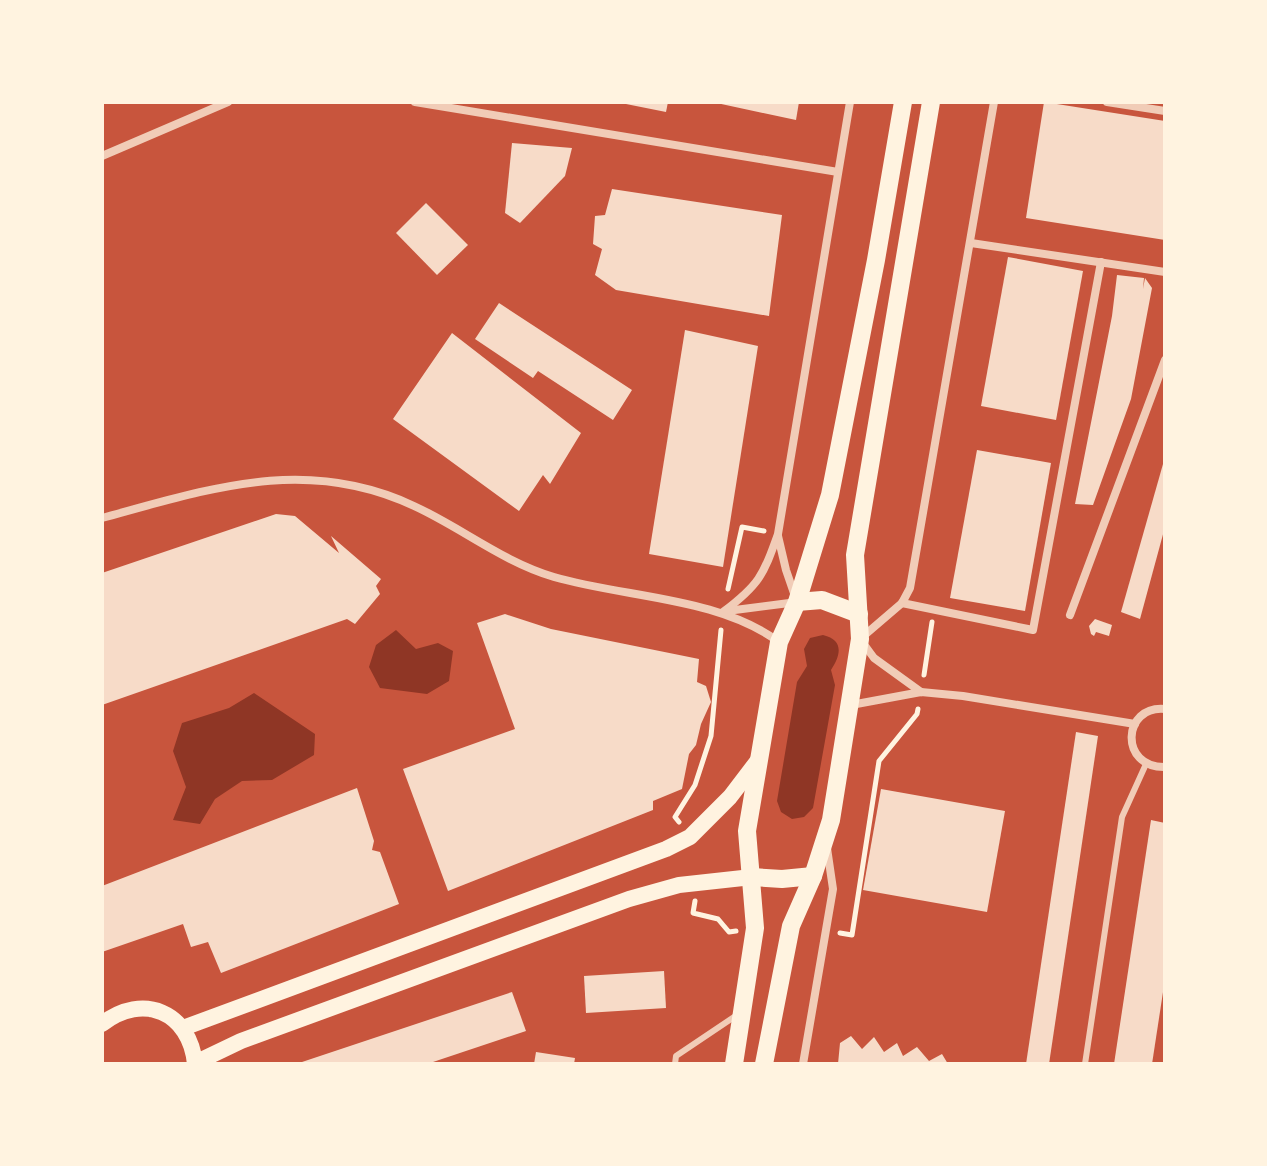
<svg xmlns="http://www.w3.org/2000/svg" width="1267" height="1166" font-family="Merriweather,serif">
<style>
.water{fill:#8f3625}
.building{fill:#f7dbc8}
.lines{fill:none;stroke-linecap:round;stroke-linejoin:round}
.path{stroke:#fff3e0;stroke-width:5}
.service{stroke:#f1ccb7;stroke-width:6}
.minor{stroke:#f1ccb7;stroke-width:8}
.secondary{stroke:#fff3e0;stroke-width:16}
.primary{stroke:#fff3e0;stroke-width:18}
</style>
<rect width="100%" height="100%" fill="#c8553d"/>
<g class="water">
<polygon points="396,630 416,649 438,643 453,651 449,681 427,694 380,688 369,667 376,645"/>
<path d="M823,635C844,640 841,655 831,670L835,685L813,808L804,817L792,819L781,812L777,801L797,682L807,666L804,649L810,638Z"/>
<polygon points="254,693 315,734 314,755 272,780 242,781 215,799 200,824 173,820 186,787 173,751 182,723 229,708"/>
</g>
<g class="building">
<polygon points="616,102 668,102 666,112"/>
<polygon points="712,102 799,102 796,120"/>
<polygon points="1044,102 1165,121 1165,240 1026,218"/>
<polygon points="512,143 572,148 565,176 520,223 505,213"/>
<polygon points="612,189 782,215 769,316 616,290 595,275 602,249 593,244 595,216 605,215"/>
<polygon points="426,203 468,245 437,275 396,233"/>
<polygon points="1008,257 1083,271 1056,420 981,406"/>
<polygon points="1117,275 1144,278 1143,289 1145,278 1152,288 1131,399 1093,505 1075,504 1112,316"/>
<polygon points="499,303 632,390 613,420 538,371 533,378 475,339"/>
<polygon points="685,330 758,346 723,567 649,554"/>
<polygon points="452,333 581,433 550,484 543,475 519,511 393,419"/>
<polygon points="977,450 1051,463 1025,611 950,598"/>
<polygon points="1165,457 1165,527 1140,619 1121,612"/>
<polygon points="276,514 295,516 339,553 331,536 381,579 376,586 380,594 355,624 347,619 102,705 102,573"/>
<polygon points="505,614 551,629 699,659 697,682 706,686 711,702 701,724 696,745 689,754 682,789 653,801 653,810 448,891 403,769 515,729 477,623"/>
<polygon points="1095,619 1112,625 1109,636 1096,632 1094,636 1091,634 1089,626"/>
<polygon points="1076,732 1098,736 1049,1064 1026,1064"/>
<polygon points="357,788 374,841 372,850 380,852 399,904 221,973 208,942 191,947 183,924 102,952 102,886"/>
<polygon points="881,789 1005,811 987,912 863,890"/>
<polygon points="1151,820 1165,823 1165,979 1152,1064 1114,1064"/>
<polygon points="664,971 666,1008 586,1013 584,976"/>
<polygon points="512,992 526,1031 427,1064 296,1064"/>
<polygon points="851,1036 862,1049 874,1037 884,1052 897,1043 903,1056 917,1047 929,1061 942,1054 948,1064 838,1064 840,1043"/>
<polygon points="536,1052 575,1058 574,1064 534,1064"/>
</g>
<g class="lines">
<g class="path">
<polyline points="728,589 742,527 764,531"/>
<polyline points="924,675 932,622"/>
<polyline points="679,822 675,817 695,785 711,736 721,630"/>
<polyline points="695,901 693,913 718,919 729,932 736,931"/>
<polyline points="840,933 852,935 879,761 917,714 918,709"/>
</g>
<g class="service">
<polyline points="675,1064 676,1056 737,1015"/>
<polyline points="1085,1064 1122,817 1146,764"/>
</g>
<g class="minor">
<polyline points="415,102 838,172"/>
<polyline points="1107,102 1165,111"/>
<polyline points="102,156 228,102"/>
<polyline points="971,243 1165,272"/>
<path d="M102,518C209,489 306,455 414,506C462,528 503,562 554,577C627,598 718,597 779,642"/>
<polyline points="902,603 1033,630 1101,262"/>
<polyline points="727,611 797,602 786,570 778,536"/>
<path d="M723,612C759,585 763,576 778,534L850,102"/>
<polyline points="1070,615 1165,360"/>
<polyline points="921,692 874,658 860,639 902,603 910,588 994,102"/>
<polyline points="851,705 921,692 963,696 1135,724"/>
<path d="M1165,709C1122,705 1119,768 1165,767"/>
<polyline points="803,1064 833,889 827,848"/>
</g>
<g class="secondary">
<path d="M102,1024C143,992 190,1012 195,1064"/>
<polyline points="183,1028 666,849 690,837 730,797 759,759"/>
<polyline points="195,1063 241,1041 629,899 679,885 752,877"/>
</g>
<g class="primary">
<polyline points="797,602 822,600 859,614"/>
<polyline points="752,877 782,879 813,876"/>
<polyline points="734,1064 755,928 747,831 779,642 797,602 830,495 876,260 903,102"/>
<polyline points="764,1064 791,926 813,876 831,820 860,639 855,555 931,102"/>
</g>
</g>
<rect width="1267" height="1166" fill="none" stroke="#fff3e0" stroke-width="208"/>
</svg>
